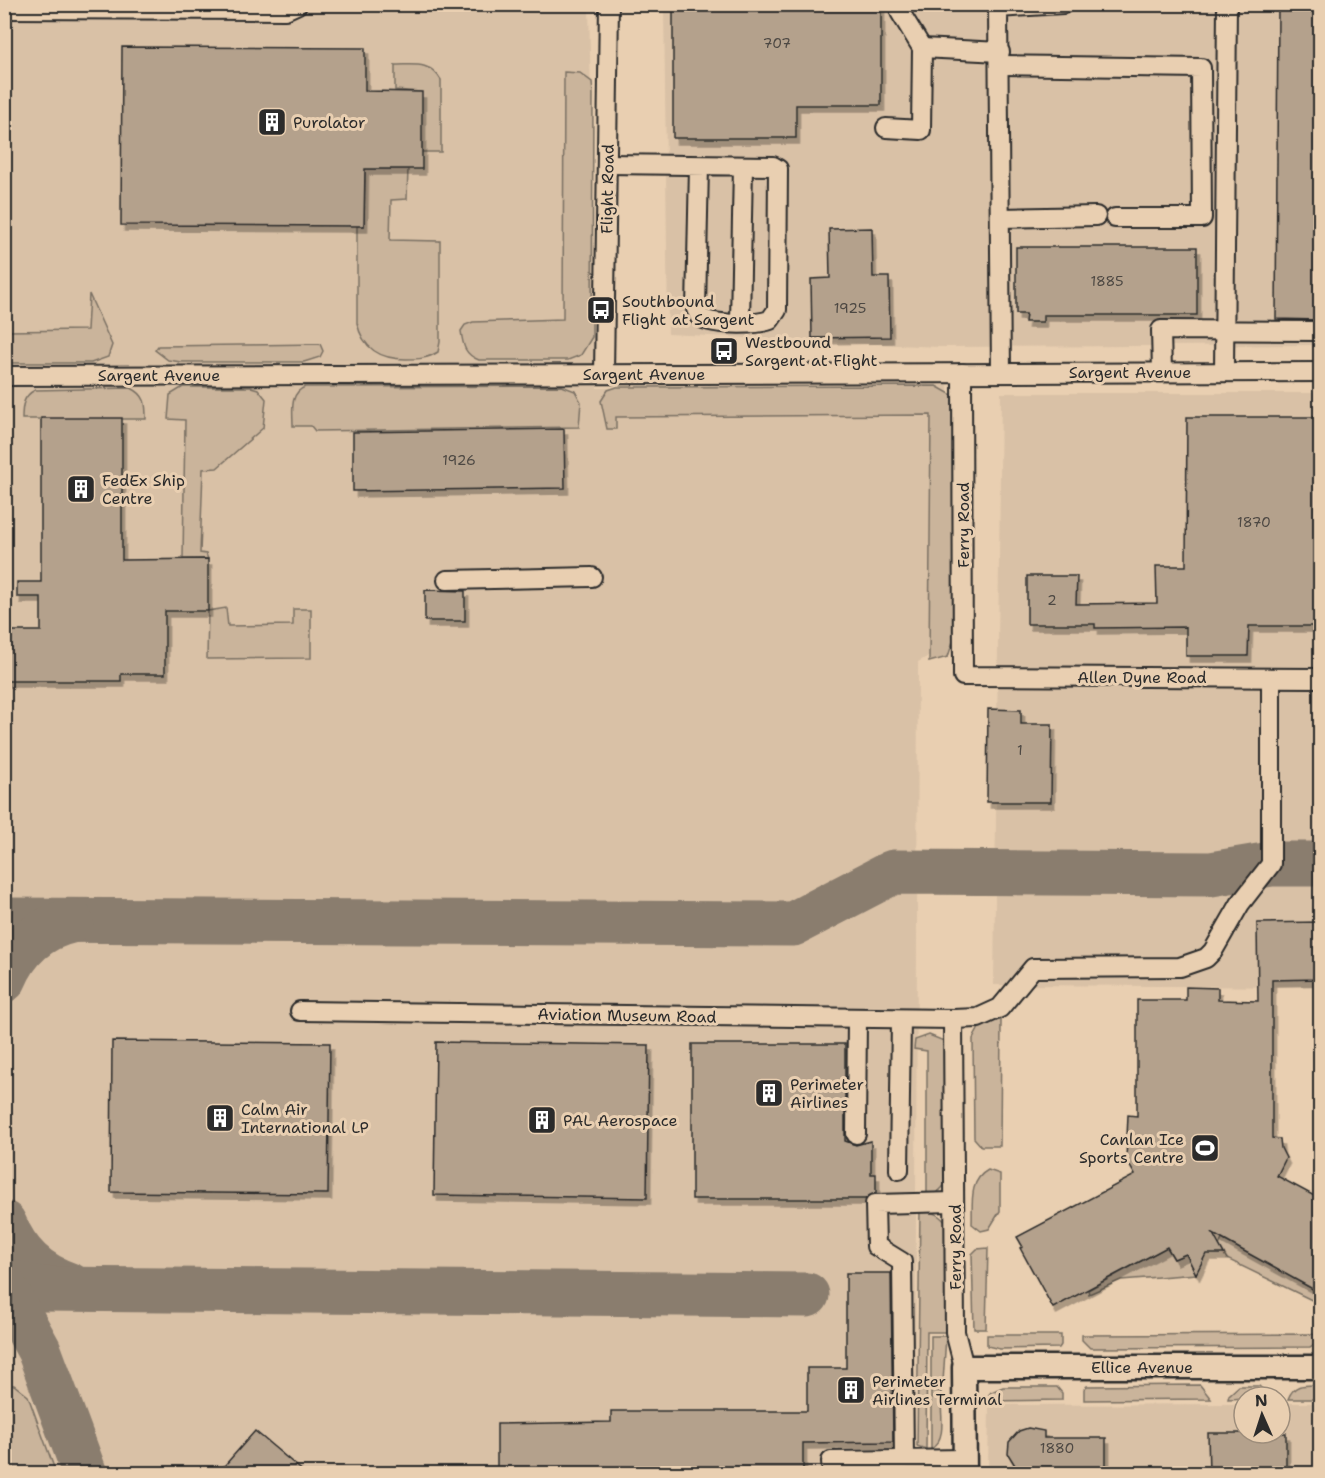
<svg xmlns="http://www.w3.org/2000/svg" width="1325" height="1478" font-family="'Shantell Sans',sans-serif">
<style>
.built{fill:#d9c1a6}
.green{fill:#cab49b;stroke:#7a7063;stroke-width:1.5}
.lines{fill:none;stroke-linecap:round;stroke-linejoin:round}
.taxiway{stroke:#8a7d6e;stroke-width:45}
.building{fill:#b4a18c;stroke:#2b2b2b;stroke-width:1.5;filter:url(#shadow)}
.minor-casing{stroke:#2b2b2b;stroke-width:22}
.major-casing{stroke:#2b2b2b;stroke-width:27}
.minor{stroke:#e9cfb1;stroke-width:18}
.major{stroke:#e9cfb1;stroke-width:22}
.labels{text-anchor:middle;stroke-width:6;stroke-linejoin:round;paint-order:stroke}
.number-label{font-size:14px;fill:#4d4843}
.poi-label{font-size:16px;fill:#2b2b2b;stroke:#e9cfb1;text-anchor:start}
.street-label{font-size:16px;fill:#2b2b2b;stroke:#e9cfb1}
</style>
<defs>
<filter id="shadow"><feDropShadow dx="3.5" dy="6" stdDeviation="0" flood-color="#0004"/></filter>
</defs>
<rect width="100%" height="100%" fill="#e9cfb1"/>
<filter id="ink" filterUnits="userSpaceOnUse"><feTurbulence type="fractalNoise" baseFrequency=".0167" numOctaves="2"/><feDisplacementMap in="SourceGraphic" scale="12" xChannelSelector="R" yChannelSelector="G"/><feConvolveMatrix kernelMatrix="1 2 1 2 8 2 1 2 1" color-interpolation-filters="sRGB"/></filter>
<g filter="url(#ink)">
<g class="built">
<polygon points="5,5 589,5 597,388 948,385 953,622 948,645 918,662 915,1473 5,1474"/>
<polygon points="664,5 1320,5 1320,345 939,347 668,334"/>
<polygon points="1001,393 1320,393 1320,987 994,985"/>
<polygon points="1280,1403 1320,1403 1320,1473 988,1474 989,1405 1244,1404 1244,1433 1280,1433"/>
</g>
<g class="green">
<path d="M395,65C414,65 430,61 441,80V152H422L420,92L395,90Z"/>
<path d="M564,72L580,73L592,82L593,94L592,337L581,355L568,360H479C465,355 463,346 461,331L465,325L473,322L563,319Z"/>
<path d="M365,169H408L407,199L391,200L390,240L440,241V342L438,352C427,359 418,359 406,359C380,359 363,349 357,323V226H364Z"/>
<polygon points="89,294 112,345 108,357 91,363 5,363 5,331 87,330"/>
<polygon points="320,344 323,351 320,357 304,362 181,362 168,360 155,350 158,346"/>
<path d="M562,386L575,391L581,402L579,427L315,431L311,426H293C293,412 289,393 305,387Z"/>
<polygon points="936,386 952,395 955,406 953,641 948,657 929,662 931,415 616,417 616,429 607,429 601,401 608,390 617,387"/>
<polygon points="183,387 251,387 258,389 266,399 263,428 217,468 203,469 200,553 206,554 208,559 183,559 185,420 168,419 170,395"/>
<path d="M131,388C146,395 146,404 146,419H22C22,406 23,396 35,390Z"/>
<polygon points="226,608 228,626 293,625 293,609 311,609 311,658 207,659 208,611"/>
<polygon points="993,1020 1001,1020 1000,1146 981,1146 974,1138 973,1039 980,1026"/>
<path d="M929,1035L944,1041L948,1046V1177C944,1187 939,1195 927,1194V1051L914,1049L915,1040Z"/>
<path d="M988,1170L1000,1174V1211L989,1229L981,1231L972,1224C973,1204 968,1181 988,1170Z"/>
<path d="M920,1211C934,1212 940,1214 948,1226L947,1332H927L926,1449L917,1446Z"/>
<polygon points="1222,1239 1320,1293 1320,1304 1227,1259 1219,1246"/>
<polygon points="1167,1247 1174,1259 1186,1254 1196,1274 1121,1280 1089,1294 1088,1290"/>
<polygon points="988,1248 986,1329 974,1329 972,1254 977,1249"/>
<polygon points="1320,1334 1320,1341 1310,1347 1090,1348 1082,1340 1082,1335"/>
<polygon points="987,1335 1061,1335 1061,1345 1059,1348 1000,1349 987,1346"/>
<polygon points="931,1336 946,1336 943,1382 931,1381"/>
<polygon points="5,1385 14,1385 28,1396 56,1473 5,1473"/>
<polygon points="1200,1385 1211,1399 1084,1400 1084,1389 1087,1386"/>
<path d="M1320,1385V1399H1288C1294,1383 1305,1385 1320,1385Z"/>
<polygon points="1239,1386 1259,1386 1270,1397 1228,1399 1229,1395"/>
<polygon points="1003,1387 1057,1387 1062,1393 1062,1400 984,1401 991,1392"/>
<path d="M931,1391H941C939,1410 949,1438 931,1449Z"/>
</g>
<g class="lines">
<g class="taxiway">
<polyline points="4,920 793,924 893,872 1211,874 1271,864 1320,864"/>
<path d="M4,980C16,950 39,928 71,921"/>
<path d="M4,1223C17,1254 37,1274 70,1285"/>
<polyline points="4,1280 40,1289 807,1295"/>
<polyline points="4,1286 39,1350 85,1474"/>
</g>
</g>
<g class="building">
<polygon points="673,4 881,4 881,105 796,105 796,138 673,138"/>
<polygon points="1278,6 1320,6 1320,320 1276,319"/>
<polygon points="122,47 365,48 365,91 422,92 422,169 365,169 364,226 121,225"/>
<polygon points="872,228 873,277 889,277 890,337 812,338 811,279 830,278 829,229"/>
<polygon points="1016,247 1197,247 1197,315 1043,315 1043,322 1025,322 1026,314 1016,314"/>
<polygon points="1187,417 1320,417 1320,626 1249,626 1248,656 1186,656 1186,627 1095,628 1095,624 1027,624 1027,576 1077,576 1076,604 1157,603 1156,566 1186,566"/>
<polygon points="41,418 122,418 122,560 208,559 208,611 165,611 165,674 121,674 121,681 4,681 4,631 41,631 41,597 17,597 17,582 41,582"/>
<polygon points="564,429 565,488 353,491 353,432"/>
<polygon points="425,590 465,591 465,621 425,621"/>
<polygon points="988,709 1021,710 1021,724 1052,724 1051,802 987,802"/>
<polygon points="1320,922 1320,979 1272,980 1272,1138 1280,1139 1281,1148 1286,1158 1277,1176 1320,1199 1320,1293 1213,1234 1224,1254 1206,1254 1196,1274 1186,1254 1174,1259 1167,1247 1053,1308 1020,1248 1023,1247 1017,1237 1135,1175 1126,1159 1128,1115 1137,1116 1137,1000 1186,1000 1186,987 1218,988 1218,1000 1258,1001 1257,923"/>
<polygon points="112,1041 330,1043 328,1194 111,1192"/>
<polygon points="436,1042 649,1045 647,1198 434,1195"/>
<polygon points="692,1044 845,1044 845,1141 856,1145 871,1141 871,1174 876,1174 876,1193 865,1199 692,1199"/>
<polygon points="846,1273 891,1273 893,1442 803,1443 803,1473 497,1473 497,1424 611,1422 611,1411 807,1411 807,1368 846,1368"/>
<polygon points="1028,1428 1044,1431 1044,1438 1106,1438 1106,1467 1016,1467 1008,1454 1009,1442 1019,1431"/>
<polygon points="255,1431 305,1473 218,1473"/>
<polygon points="1208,1433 1286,1433 1286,1473 1209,1473"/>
</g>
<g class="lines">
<g class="minor-casing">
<g id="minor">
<polyline points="4,9 285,10 298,4"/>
<polyline points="922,48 1000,52"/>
<polyline points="1000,65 1201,68 1202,218 1115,218"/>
<polyline points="886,128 921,130 922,48 900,12"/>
<path d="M607,164L773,166L778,169L777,310L770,320C757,325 708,326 699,316L696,309L699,166"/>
<polyline points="1000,218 1096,216"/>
<polyline points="740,322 743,166"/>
<polyline points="1162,372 1161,330 1320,331"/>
<polyline points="1224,372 1227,4"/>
<polyline points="962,373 963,676 1320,678"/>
<polyline points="1001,373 998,8 1063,4"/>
<polyline points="604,374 609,4"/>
<polyline points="4,376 1320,372"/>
<polyline points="447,580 592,577"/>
<polyline points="300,1011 953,1019 978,1018 1000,1008 1033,968 1180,967 1206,958 1213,951 1240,904 1271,864 1271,678"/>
<polyline points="953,1019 955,1332 964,1367"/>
<polyline points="856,1134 857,1018"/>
<polyline points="899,1170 901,1019"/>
<polyline points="904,1460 902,1262 876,1246 875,1204 954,1202"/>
<polyline points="832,1474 831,1461 965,1459"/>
</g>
</g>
<g class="major-casing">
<polyline id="major" points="965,1474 964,1367 1320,1367"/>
</g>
<use href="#minor" class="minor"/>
<use href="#major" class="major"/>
</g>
</g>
<defs>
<g id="building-square" transform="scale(1.5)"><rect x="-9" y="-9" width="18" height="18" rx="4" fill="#2b2b2b" stroke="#e9cfb1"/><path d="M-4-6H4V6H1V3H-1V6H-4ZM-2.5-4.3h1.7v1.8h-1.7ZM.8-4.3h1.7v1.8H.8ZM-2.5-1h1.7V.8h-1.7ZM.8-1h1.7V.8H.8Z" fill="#fff"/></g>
<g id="bus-square" transform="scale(1.5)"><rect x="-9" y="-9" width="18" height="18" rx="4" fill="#2b2b2b" stroke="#e9cfb1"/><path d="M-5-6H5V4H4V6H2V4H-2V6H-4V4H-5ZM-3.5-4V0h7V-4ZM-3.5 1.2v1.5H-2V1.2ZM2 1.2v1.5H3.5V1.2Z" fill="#fff"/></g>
<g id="stadium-square" transform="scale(1.5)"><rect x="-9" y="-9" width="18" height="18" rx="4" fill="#2b2b2b" stroke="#e9cfb1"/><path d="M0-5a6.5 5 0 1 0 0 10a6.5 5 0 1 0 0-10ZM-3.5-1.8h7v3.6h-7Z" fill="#fff"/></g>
</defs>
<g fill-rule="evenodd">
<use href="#building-square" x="272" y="122"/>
<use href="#bus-square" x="601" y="310"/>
<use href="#bus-square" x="724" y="351"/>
<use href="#building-square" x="81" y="489"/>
<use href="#building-square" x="769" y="1093"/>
<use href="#building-square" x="220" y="1118"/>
<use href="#building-square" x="542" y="1120"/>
<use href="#stadium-square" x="1205" y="1148"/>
<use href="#building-square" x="851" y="1390"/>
</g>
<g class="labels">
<g class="number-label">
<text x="777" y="48">707</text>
<text x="1107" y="286">1885</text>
<text x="850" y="313">1925</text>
<text x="459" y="465">1926</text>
<text x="1254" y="527">1870</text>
<text x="1052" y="605">2</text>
<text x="1020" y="755">1</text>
<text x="1057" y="1453">1880</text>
</g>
<g class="poi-label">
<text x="293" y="128">Purolator</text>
<text x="622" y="307">Southbound<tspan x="622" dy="18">Flight at Sargent</tspan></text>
<text x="745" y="348">Westbound<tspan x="745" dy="18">Sargent at Flight</tspan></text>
<text x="102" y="486">FedEx Ship<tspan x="102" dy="18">Centre</tspan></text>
<text x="790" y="1090">Perimeter<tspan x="790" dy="18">Airlines</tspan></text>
<text x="241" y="1115">Calm Air<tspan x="241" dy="18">International LP</tspan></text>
<text x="563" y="1126">PAL Aerospace</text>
<text x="1184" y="1145" text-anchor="end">Canlan Ice<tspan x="1184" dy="18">Sports Centre</tspan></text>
<text x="872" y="1387">Perimeter<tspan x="872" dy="18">Airlines Terminal</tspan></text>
</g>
<g class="street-label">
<text transform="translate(607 189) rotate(-89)" y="6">Flight Road</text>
<text x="1130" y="378">Sargent Avenue</text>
<text x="644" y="380">Sargent Avenue</text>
<text x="159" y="381">Sargent Avenue</text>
<text transform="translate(963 525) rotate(-90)" y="6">Ferry Road</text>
<text x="1142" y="683">Allen Dyne Road</text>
<text transform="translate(627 1015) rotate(1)" y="6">Aviation Museum Road</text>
<text transform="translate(955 1247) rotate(-90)" y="6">Ferry Road</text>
<text x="1142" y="1373">Ellice Avenue</text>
</g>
</g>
<rect width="1325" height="1478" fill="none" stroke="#e9cfb1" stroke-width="24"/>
<rect x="12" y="12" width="1301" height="1454" fill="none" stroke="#2b2b2b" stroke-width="2" filter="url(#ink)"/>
<g transform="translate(1262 1415) rotate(357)"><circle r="28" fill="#e9cfb1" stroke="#9d8d7b" stroke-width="1.5"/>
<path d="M0-4.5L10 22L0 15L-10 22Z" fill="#2b2b2b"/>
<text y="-9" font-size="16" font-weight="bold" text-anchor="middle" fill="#2b2b2b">N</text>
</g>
</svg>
